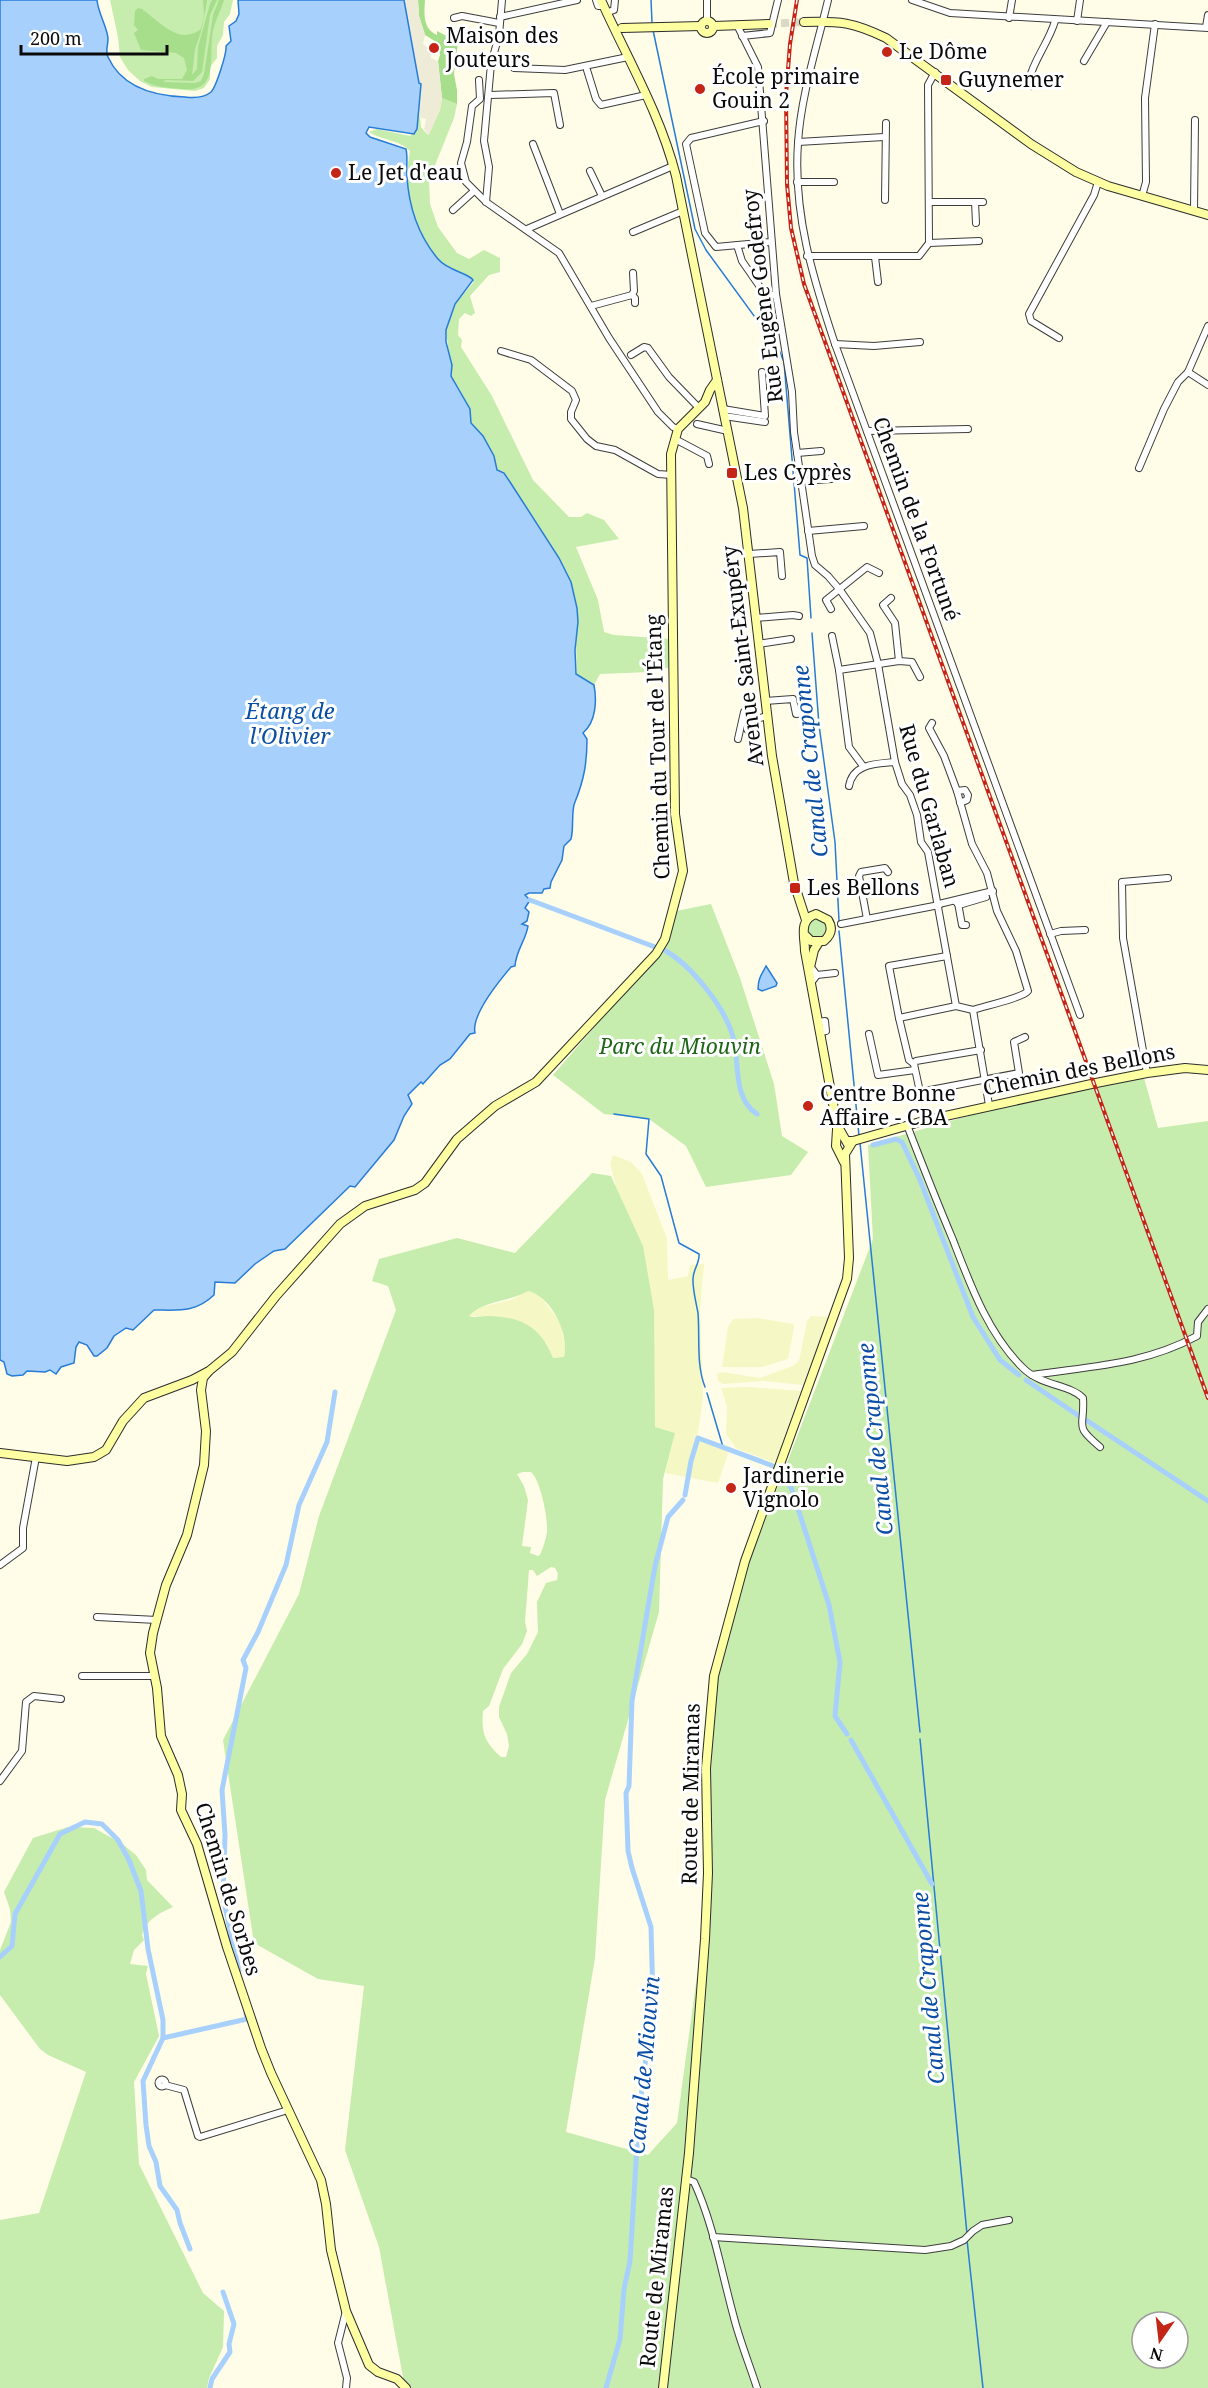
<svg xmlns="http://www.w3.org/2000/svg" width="1208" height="2388" font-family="'Noto Serif',serif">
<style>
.farmland{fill:#f5f7c5}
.green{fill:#c6ecae;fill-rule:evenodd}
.forest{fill:#a7de8c}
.plaza{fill:#eeebd7}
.water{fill:#a7d1fc;stroke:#277cd9;stroke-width:1.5}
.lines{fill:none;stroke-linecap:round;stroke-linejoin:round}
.stream{stroke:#277cd9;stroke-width:1.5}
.canal{stroke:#a7d1fc;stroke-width:5}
.secondary-tunnel{stroke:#dad9c6;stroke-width:8;stroke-dasharray:8 4;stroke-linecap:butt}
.street-casing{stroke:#3d3d3d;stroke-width:8}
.secondary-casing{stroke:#2c2c2c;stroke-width:10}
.street{stroke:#fff;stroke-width:6}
.secondary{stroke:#fdffa2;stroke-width:8}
.rail-casing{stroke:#c52517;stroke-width:4}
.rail{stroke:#fff;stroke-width:1.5;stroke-dasharray:4.5;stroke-linecap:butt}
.poi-dot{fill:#c52517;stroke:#fff;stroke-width:2}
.labels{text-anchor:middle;stroke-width:6;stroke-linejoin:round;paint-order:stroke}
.poi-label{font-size:21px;fill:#0a0a0a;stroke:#fff;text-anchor:start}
.street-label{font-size:21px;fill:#0a0a0a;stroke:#fff}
.park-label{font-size:21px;font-style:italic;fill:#1d6616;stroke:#fff}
.water-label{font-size:22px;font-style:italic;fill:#0a4ea5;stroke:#fff}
</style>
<rect width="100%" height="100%" fill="#fffde7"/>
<g class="farmland">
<polygon points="613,1155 631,1162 642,1174 667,1239 668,1280 688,1276 690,1265 704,1264 700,1309 703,1398 697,1438 729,1451 718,1483 665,1473 675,1433 655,1428 643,1246 617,1190 610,1163"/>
<polygon points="528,1291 536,1293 541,1297 560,1322 566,1349 564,1357 553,1358 547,1344 534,1329 485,1316 469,1316 481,1307 511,1300"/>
<polygon points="811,1316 829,1317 803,1385 764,1381 723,1384 718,1381 717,1374 722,1372 760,1378 793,1366 799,1361 807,1321"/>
<polygon points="757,1318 793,1324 794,1327 788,1359 762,1367 722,1367 728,1327 731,1322 734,1319"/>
<polygon points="748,1387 801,1391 775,1463 736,1448 726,1434 727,1406 721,1388"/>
</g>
<g class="green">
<polygon points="110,0 233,0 230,14 224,22 223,35 217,46 217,58 210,67 210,79 204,88 195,91 152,87 140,81 128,70 120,57 118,37"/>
<path d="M442,98L457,104L454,118L429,180L430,204L438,227L457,253L469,259L484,250L500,258V272L489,275L470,296L475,313L471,316L465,313L459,319L458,335L462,340L461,347L492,396L533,480L569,517H581L587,513L604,520L619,539L576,547L598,600L604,632L614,635L671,639L672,668H656L649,672L600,674L594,685L577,676L576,642L561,562L510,482L504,473L497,470L494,456L483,436L471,423C471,408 462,391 452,379L446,330L455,304L473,283V280C468,272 453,273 445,266C413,238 402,191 410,151C398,139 383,141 369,132L377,129L410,136L417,129L418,117L420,116L421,127L428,135L440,110Z"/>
<polygon points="711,904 740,978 774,1084 782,1136 808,1152 791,1175 706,1187 686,1146 649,1119 604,1114 553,1075 662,949 676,911"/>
<polygon points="816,918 824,920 828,932 822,939 811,937 807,930 809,922"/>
<path d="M1144,1078L1158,1128L1208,1121V2388H405L379,2247L345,2150L364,1986L318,1979L254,1943L223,1740L299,1594L319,1516L396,1310L388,1286L372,1281L379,1259L457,1238L515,1253L592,1173L611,1176L643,1246L654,1310L655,1427L675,1433L663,1479L659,1612L605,1800L595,1958L566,2132L648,2155L677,2123L699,1961L717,1645L873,1239L868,1145L1009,1104ZM528,1291C551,1296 570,1334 564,1357L553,1358C540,1325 520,1317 487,1316C480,1316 474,1318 469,1316C484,1300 510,1302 528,1291ZM523,1472H531C541,1481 548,1519 547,1532C546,1540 543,1547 540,1555L538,1556L530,1553L531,1547L522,1546L528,1500L524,1486L517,1474ZM551,1567L555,1568L558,1573L557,1580L546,1583L537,1602L538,1632L527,1654L511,1673L499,1707V1717L507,1734L509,1746L506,1757H501C485,1742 481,1734 483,1711L489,1706L503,1669L522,1644L527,1631L525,1622L529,1570H533L537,1576ZM1142,2322H1178V2358H1142Z"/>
<path d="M68,1827L94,1828L121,1843L136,1855L146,1870L147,1880L173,1907C158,1914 147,1919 142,1935L144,1940L134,1950L130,1964L148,1966L146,1974L159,2036L134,2082L139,2164L203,2293L224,2311L223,2347L209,2378L207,2388H0V2220L39,2213L86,2072L48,2055L40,2049L0,1995V1950L11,1922L10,1909L4,1892L33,1838Z"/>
</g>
<g class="forest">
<path d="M203,0H207V2L201,32L195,49L192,75L197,69L198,47L210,4L212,0H217L210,15L202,72L193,81L166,80L163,82L195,83L201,81L204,74L213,15L219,0H224C221,10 215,21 213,31C208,57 221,93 181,89C168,88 155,87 144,81V79L152,76L158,79H182L187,70L184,58L176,53L141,50L134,33L138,30L134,25L135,11L138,8L142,9C160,22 179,46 201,29L204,15Z"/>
<path d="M418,0H425C424,14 423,29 437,35V31L458,42L454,74L457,90V104L442,98L438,61L440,55L438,43L425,35L419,16Z"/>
</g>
<polygon class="plaza" points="404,0 418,0 419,16 425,35 423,44 430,50 431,58 438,61 442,98 440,110 429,135 424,129 426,119 418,117 421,84 419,84"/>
<g class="water">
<path d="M0,0H97C98,13 108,29 108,39C108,46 105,51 108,57C122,88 155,96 185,97C193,98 204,98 211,92C216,87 227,53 226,46L231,41L229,26L236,21L239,14L238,0H404L419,83L421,84L417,129L414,134L369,127L366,133L370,137L406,149C408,158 406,168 407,177C409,208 418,235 438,259C448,271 469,273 473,280L455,304L446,330V342L452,365L451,376L470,409L471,423L483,436L494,456L497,470L504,473L510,482L559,558L571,582L577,608L578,622L575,650L576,674L594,685C597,701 596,722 583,733L587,739C587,763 584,780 575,802C571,810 574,829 571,839L564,846L562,860L551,882L550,888L544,889L542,893H529L525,895L530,900L525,908L529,912L527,921L522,924L528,926C526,940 516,950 515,966L511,967C500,980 471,1015 475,1033L470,1034L450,1059L440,1065L423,1084L421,1082L408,1095L412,1104L404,1116L394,1140L355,1187L350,1186L285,1249L274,1251L255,1264L235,1283L215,1282L214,1295C195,1313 179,1310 154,1310L133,1330L126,1328L114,1336L107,1348L97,1356H94L87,1345L79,1342L76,1347L74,1363L61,1367L56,1374L50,1370L45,1372L27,1371L23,1375L12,1376L7,1374L4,1362L0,1360Z"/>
<path d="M766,966L777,983L776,986L762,991L758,989C758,978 762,974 766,966Z"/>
</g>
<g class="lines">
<g class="stream">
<polyline points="651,0 652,22"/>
<polyline points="653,30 695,229 706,250 779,350 784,362 800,555 807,558 811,618"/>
<polyline points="812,633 819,725 835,842 839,921"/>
<polyline points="839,931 859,1136"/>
<path d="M614,1114L649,1119L646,1154L661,1176L679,1243L699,1254C700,1264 692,1270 693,1281C693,1291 696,1302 698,1313C700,1338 696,1364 705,1387"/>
<polyline points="860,1143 920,1732"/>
<polyline points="707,1393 723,1447"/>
<polyline points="920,1739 967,2234"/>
<polyline points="967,2240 983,2388"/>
</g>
<g class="canal">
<polyline points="530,900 655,947"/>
<path d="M664,950C690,964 725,1007 733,1037C740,1062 732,1098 757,1114"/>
<polyline points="873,1145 896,1139 902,1142 920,1180 973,1317 1000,1360 1019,1375"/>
<polyline points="1026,1380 1079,1416"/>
<polyline points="1086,1420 1208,1501"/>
<polyline points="783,1471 792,1490 829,1605 840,1662 835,1716 847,1734"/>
<polyline points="685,1495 691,1461 698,1438 776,1467"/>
<polyline points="851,1740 932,1884"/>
<polyline points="0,1957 12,1946 15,1914 60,1834 85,1822 102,1824 118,1840 129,1860 141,1891 148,1949 163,2020 163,2038 247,2019 246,2013"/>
<polyline points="239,1971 223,1897 225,1835 222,1790 246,1668 243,1660 258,1632 286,1565 299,1505 327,1442 335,1392"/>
<polyline points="163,2038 143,2081 146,2125 149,2146 156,2162 160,2186 177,2210 180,2223 190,2249"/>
<polyline points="210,2388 212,2379 230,2352 229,2344 234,2324 223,2292"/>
<polyline points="606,2388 620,2339 624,2289 630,2261 639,2113 653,2000 651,1927 632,1868 628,1851 626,1793 629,1786 632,1701 655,1566 668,1517 683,1500"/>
</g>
<polyline class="secondary-tunnel" points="769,24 804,22"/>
<g class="street-casing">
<g id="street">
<polyline points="596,0 598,6 604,6"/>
<path d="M828,0C817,47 801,95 798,143C793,214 813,278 835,344L1080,1015"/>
<polyline points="912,0 950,13 1208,28"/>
<polyline points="611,11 614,10 615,0"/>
<polyline points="500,17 577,0"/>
<polyline points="454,18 462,16 499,23"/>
<polyline points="1009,18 1012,0"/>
<polyline points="707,20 707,0"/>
<polyline points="1077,21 1080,0"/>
<polyline points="737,25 758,67 776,294 792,392 794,432 812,556 815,565 828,576 840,590 870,633 878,664 895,762 902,784 910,795 917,815 921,842 928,852 956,1006 973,1010 989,1105"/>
<polyline points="1206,27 1208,15"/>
<polyline points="742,36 770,33 778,0"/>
<polyline points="1084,61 1107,22"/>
<polyline points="514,68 565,70 628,57"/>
<polyline points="587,70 596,99 601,105 646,95"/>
<polyline points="479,80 480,99 472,106 467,142 461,163 466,182 486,202 559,253 609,338 658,412 673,427 678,429"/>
<path d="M1032,86L1029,80C1034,59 1049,42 1055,21"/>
<polyline points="490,95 554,93 560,125"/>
<polyline points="764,121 691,138 686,144 705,233 716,247 771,242"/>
<polyline points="798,142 884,137"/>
<polyline points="533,144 560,214"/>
<polyline points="590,171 602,196"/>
<polyline points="797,182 834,182"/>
<polyline points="1142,196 1146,182 1145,98 1155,24"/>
<polyline points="885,200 886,123"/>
<polyline points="486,202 489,167 484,141 491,64 499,35 502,0"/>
<polyline points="929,202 983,202"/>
<polyline points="975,202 976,223"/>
<polyline points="453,210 474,191"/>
<polyline points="1194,211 1195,120"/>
<polyline points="527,229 673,166"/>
<polyline points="633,232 683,211"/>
<polyline points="929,243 928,85 935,72"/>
<polyline points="737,245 742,261 767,297 776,294"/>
<polyline points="807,256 919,256 929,243 979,241"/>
<polyline points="875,257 878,282"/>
<polyline points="632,295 634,291 633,273"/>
<polyline points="591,306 632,295 635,298 635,303"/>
<polyline points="1059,338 1031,321 1029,314 1094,195 1098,182"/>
<polyline points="835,344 874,346 920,342"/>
<polyline points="501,351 531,360 572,391 576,400 571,412 571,419 587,439 596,446 615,450 658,474 672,475"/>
<polyline points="631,355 644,347 648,348 669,377 699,408"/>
<polyline points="1188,372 1208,385"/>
<polyline points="723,409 765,416 762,372"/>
<polyline points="724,416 765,422"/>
<polyline points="697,424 728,431"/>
<polyline points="867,431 968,429"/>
<polyline points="675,439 707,456 709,464"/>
<polyline points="797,453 821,451"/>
<polyline points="1139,468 1164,409 1178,382 1188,372 1208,326"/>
<polyline points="801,481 831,479"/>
<polyline points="808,531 864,526"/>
<polyline points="749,554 780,552 782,576"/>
<polyline points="891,598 883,605 895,623 899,661"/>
<polyline points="831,609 826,600 867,567 879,573"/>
<polyline points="756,618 793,615 799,616"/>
<polyline points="832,636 839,670 849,747 863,766"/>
<polyline points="758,644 791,639"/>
<polyline points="839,670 899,661 912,662 920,677"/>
<polyline points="765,701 793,699 796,714 808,713"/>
<polyline points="932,723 929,728 944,756 957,791"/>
<polyline points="738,739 744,712 748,712 747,729 749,732 752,730 753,720 767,716"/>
<path d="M849,786C853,763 876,764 895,762"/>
<path d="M960,803L967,800L968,795L965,790L957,791L972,844L987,873L997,911L1016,951L1028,991C1022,998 985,1006 973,1010"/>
<polyline points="956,902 959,905 986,897"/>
<polyline points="958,903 962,925 966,925"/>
<polyline points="939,904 993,891"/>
<polyline points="867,919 859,876 861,872 885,868 888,872"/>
<polyline points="841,924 939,905"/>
<polyline points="1050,934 1061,931 1085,930"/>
<polyline points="947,956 889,966 899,1018 956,1006"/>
<polyline points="810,966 817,975 811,983"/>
<polyline points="817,975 835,973"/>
<polyline points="899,1018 909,1060 914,1064"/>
<polyline points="818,1022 825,1021 826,1031 820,1032"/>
<polyline points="869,1034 878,1075 915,1070"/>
<polyline points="981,1050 916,1061 914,1064 920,1092 1019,1073 1014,1042 1025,1037"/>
<polyline points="1147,1073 1123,938 1122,882 1168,878"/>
<path d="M907,1125C922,1164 937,1202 953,1240C970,1284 988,1334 1023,1368C1041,1386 1069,1384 1083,1398C1085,1429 1073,1424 1100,1447"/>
<path d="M1032,1375C1091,1366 1143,1365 1197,1336L1198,1322L1208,1309"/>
<polyline points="0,1565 23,1548 23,1528 36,1457"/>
<polyline points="97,1617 157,1620"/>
<polyline points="82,1676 155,1676"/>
<polyline points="0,1781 22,1751 26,1702 34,1696 61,1699"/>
<circle cx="162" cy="2083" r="3.5"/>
<polyline points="165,2085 184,2090 198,2136 200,2137 288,2110"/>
<path d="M686,2179L694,2182C713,2223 721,2270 733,2314C739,2339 749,2363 757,2388"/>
<polyline points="713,2237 925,2250 951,2246 964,2240 973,2231 982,2225 1009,2220"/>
<polyline points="346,2311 338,2343 347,2378 346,2388"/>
</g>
</g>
<g class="secondary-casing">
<g id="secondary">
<path d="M601,0C627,58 660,113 676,176L743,508L772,756L794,883L806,920"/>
<circle cx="707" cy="27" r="6"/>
<path d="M804,22C840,21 853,22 886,38L1031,144L1076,172L1108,186L1208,215"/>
<polyline points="714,26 769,24"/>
<polyline points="622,28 701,26"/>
<path d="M805,935L811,941H824C831,935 833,928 828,920L816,914C798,920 805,937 805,951L837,1125L849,1146"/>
<polyline points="810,967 814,950 819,942"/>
<polyline points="837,1129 836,1146 844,1162"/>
<polyline points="848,1141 853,1141 927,1120 1096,1083 1147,1073 1185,1068 1208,1070"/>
<polyline points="208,1372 203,1378 201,1390 206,1431 204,1465 187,1535 166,1585 153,1633 150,1653 157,1688 161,1736 178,1775 182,1794 181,1810 197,1844 227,1947 261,2048 271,2073 321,2180 326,2204 331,2250 346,2311 369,2365 378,2372 397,2379 406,2388"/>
<polyline points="0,1453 67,1461 94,1457 106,1450 123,1421 144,1398 192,1380 209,1371 232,1352 276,1296 340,1224 365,1206 415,1190 425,1183 457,1139 495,1106 536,1082 656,954 665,939 683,871 675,814 671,454 678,429 705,402 710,390 717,380"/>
<polyline points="663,2388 689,2153 705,1939 708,1873 706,1768 714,1676 745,1561 847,1279 849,1258 845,1154 853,1141"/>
</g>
</g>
<use href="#street" class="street"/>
<use href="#secondary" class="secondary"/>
<g class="rail-casing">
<polyline id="rail" points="797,0 790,44 786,95 787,184 791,228 804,284 1208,1398"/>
</g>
<use href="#rail" class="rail"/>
</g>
<g class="poi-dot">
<circle cx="434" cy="48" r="6"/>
<circle cx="887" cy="52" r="6"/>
<rect x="940" y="74" width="12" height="12" rx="3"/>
<circle cx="700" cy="89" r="6"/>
<circle cx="336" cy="173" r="6"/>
<rect x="726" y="467" width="12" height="12" rx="3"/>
<rect x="789" y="882" width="12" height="12" rx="3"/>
<circle cx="808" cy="1106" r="6"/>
<circle cx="731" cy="1488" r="6"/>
</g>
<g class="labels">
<g class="poi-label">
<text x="446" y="43">Maison des<tspan x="446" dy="24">Jouteurs</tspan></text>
<text x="899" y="59">Le Dôme</text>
<text x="712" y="84">École primaire<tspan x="712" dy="24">Gouin 2</tspan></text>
<text x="958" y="87">Guynemer</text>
<text x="348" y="180">Le Jet d'eau</text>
<text x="744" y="480">Les Cyprès</text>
<text x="807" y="895">Les Bellons</text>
<text x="820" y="1101">Centre Bonne<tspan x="820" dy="24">Affaire - CBA</tspan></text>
<text x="743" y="1483">Jardinerie<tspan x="743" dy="24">Vignolo</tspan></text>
</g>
<g class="street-label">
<text transform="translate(763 296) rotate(-97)" y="7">Rue Eugène Godefroy</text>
<text transform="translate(916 519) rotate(70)" y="7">Chemin de la Fortuné</text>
<text transform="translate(743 656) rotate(-97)" y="7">Avenue Saint-Exupéry</text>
<text transform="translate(658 747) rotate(-92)" y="7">Chemin du Tour de l'Étang</text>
<text transform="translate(929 806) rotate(74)" y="7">Rue du Garlaban</text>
<text transform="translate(1079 1070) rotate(-11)" y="7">Chemin des Bellons</text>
<text transform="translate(691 1794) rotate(-89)" y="7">Route de Miramas</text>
<text transform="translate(228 1889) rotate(73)" y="7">Chemin de Sorbes</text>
<text transform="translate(657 2277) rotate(-84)" y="7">Route de Miramas</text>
</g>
<g class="park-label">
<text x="680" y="1054">Parc du Miouvin</text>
</g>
<g class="water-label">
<text x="290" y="719">Étang de<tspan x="290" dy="25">l'Olivier</tspan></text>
<text transform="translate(810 761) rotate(-96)" y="8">Canal de Craponne</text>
<text transform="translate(875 1439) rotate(-96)" y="8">Canal de Craponne</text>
<text transform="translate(928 1988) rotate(-95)" y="8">Canal de Craponne</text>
<text transform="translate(644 2065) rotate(-85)" y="8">Canal de Miouvin</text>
</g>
</g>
<g transform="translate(1160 2340) rotate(194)"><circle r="28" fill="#ffffff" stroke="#9d9d9d" stroke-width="1.5"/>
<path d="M0-4.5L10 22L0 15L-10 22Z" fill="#c52517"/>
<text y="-9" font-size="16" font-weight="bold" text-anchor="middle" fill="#0a0a0a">N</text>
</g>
<path d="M21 45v9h146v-9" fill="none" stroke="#0a0a0a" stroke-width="3"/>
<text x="30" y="45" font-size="18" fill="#0a0a0a" stroke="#ffffff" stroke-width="4.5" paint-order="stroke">200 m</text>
</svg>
